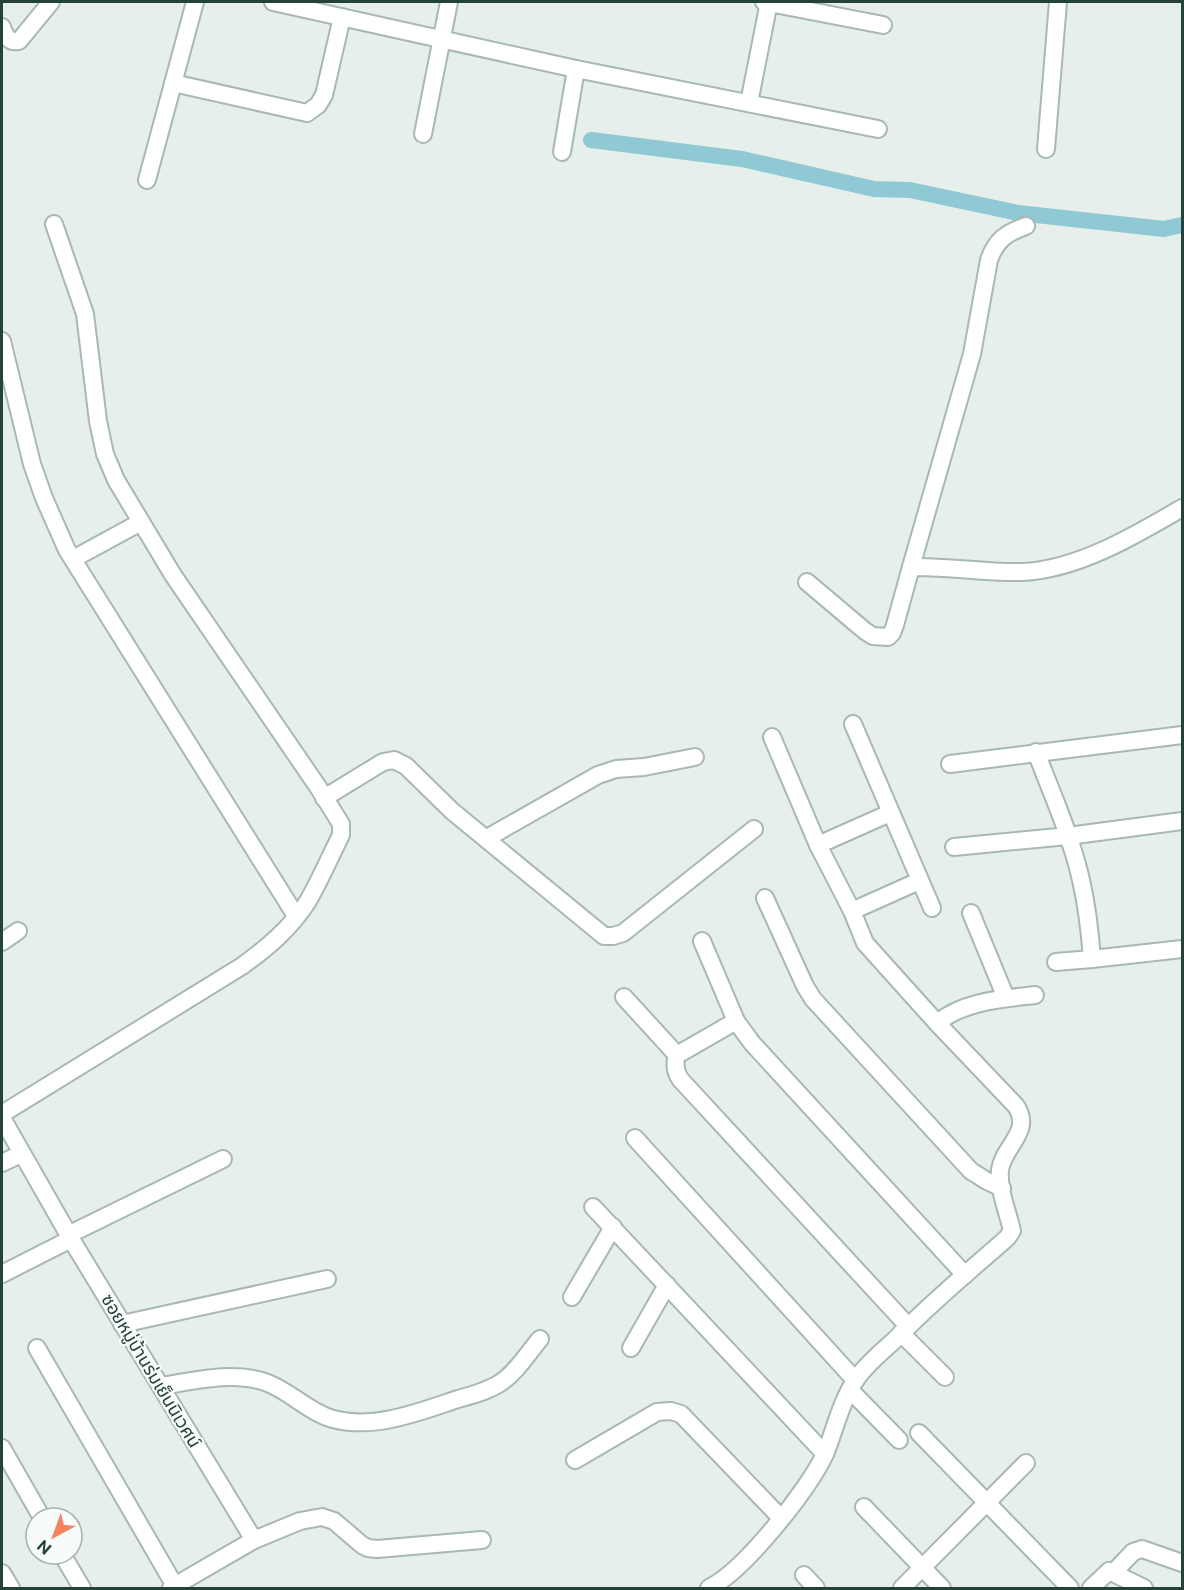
<svg xmlns="http://www.w3.org/2000/svg" width="1184" height="1590" font-family="'Public Sans','Noto Sans Thai',sans-serif">
<style>
.lines{fill:none;stroke-linecap:round;stroke-linejoin:round}
.canal{stroke:#8ec9d4;stroke-width:16}
.minor-casing{stroke:#a8b8b2;stroke-width:20}
.minor{stroke:#fff;stroke-width:16}
.labels{text-anchor:middle;stroke-width:4.5;stroke-linejoin:round;paint-order:stroke}
.street-label{font-size:18px;fill:#24423a;stroke:#f7fbf9}
</style>
<rect width="100%" height="100%" fill="#e6efeb"/>
<g class="lines">
<polyline class="canal" points="591,140 742,159 874,189 910,190 1018,213 1164,229 1182,225"/>
<g class="minor-casing">
<g id="minor">
<polyline points="273,2 576,69 878,129"/>
<polyline points="764,2 883,25"/>
<path d="M2,27C5,36 9,43 19,41L51,2"/>
<polyline points="173,83 307,113 318,105 324,95 342,17"/>
<polyline points="749,103 769,2"/>
<polyline points="423,134 449,2"/>
<polyline points="1046,149 1058,2"/>
<polyline points="562,152 576,69"/>
<polyline points="147,180 195,2"/>
<polyline points="2,341 32,464 44,498 67,550 296,916"/>
<polyline points="73,559 141,522"/>
<path d="M911,567L972,354L989,260C996,240 1006,233 1026,226"/>
<path d="M807,582L865,631L873,636L888,637L892,633L895,625L911,567C948,566 985,573 1022,572C1077,570 1136,535 1182,508"/>
<polyline points="853,724 932,908"/>
<polyline points="772,737 818,845"/>
<path d="M1036,752C1052,794 1071,836 1081,880C1087,906 1090,932 1092,959L1182,949"/>
<polyline points="950,764 1182,735"/>
<polyline points="324,798 383,762 394,760 406,766 452,811 604,936 613,936 623,933 754,829"/>
<polyline points="890,813 818,845 852,911 865,943 937,1023"/>
<polyline points="487,838 598,775 616,769 644,767 695,757"/>
<polyline points="954,847 1068,836 1182,821"/>
<polyline points="765,898 805,986 813,999 971,1171 987,1181 1002,1188"/>
<polyline points="852,911 919,881"/>
<polyline points="971,913 1006,998"/>
<polyline points="702,941 736,1021"/>
<polyline points="2,942 18,931"/>
<polyline points="1056,962 1092,959"/>
<polyline points="624,997 677,1055"/>
<path d="M2,1114L242,966C267,948 291,928 308,901C320,880 330,857 341,835V824L318,787L173,575L116,480L105,454L98,421L85,314L54,224"/>
<polyline points="2,1118 71,1239 254,1540 171,1588"/>
<polyline points="635,1138 855,1380"/>
<polyline points="2,1163 21,1154"/>
<polyline points="593,1207 825,1454"/>
<polyline points="68,1235 223,1159"/>
<polyline points="2,1274 71,1239"/>
<polyline points="572,1297 613,1227"/>
<polyline points="122,1324 327,1279"/>
<path d="M908,1326L680,1079C675,1071 674,1064 677,1055L736,1021L752,1043L965,1275"/>
<polyline points="901,1333 945,1377"/>
<polyline points="37,1348 175,1586"/>
<polyline points="631,1348 667,1285"/>
<path d="M161,1386C194,1381 232,1371 265,1382C289,1390 308,1412 333,1419C374,1430 419,1412 458,1399C472,1395 488,1391 500,1383C516,1373 528,1353 540,1339"/>
<polyline points="850,1390 899,1440"/>
<polyline points="919,1433 1070,1588"/>
<polyline points="2,1448 42,1518"/>
<polyline points="575,1460 657,1412 671,1411 681,1414 781,1518"/>
<polyline points="864,1507 942,1588"/>
<polyline points="254,1540 300,1521 322,1517 334,1521 362,1545 368,1548 377,1549 482,1540"/>
<polyline points="62,1554 82,1588"/>
<polyline points="2,1573 11,1588"/>
<polyline points="1113,1573 1133,1552 1142,1549 1182,1563"/>
<polyline points="804,1575 816,1588"/>
<path d="M709,1588C744,1571 808,1490 825,1454C835,1430 841,1400 857,1378C869,1361 887,1348 902,1333C935,1299 972,1269 1007,1238L1012,1231C1008,1212 998,1190 1000,1170C1003,1146 1033,1132 1016,1106L937,1023C964,1001 1001,999 1035,995"/>
<polyline points="902,1588 1026,1463"/>
<polyline points="1091,1588 1109,1571 1144,1588"/>
</g>
</g>
<use href="#minor" class="minor"/>
</g>
<g class="labels">
<g class="street-label">
<text transform="translate(151 1371) rotate(59)" y="6">ซอยหมู่บ้านร่มเย็นนิเวศน์</text>
</g>
</g>
<rect width="1184" height="1590" fill="none" stroke="#24423a" stroke-width="6"/>
<g transform="translate(54 1536) rotate(221)"><circle r="28" fill="#f7fbf9" stroke="#a3b1ad" stroke-width="1.5"/>
<path d="M0-4.5L10 22L0 15L-10 22Z" fill="#f4845f"/>
<text y="-9" font-size="16" font-weight="bold" text-anchor="middle" fill="#24423a">N</text>
</g>
</svg>
